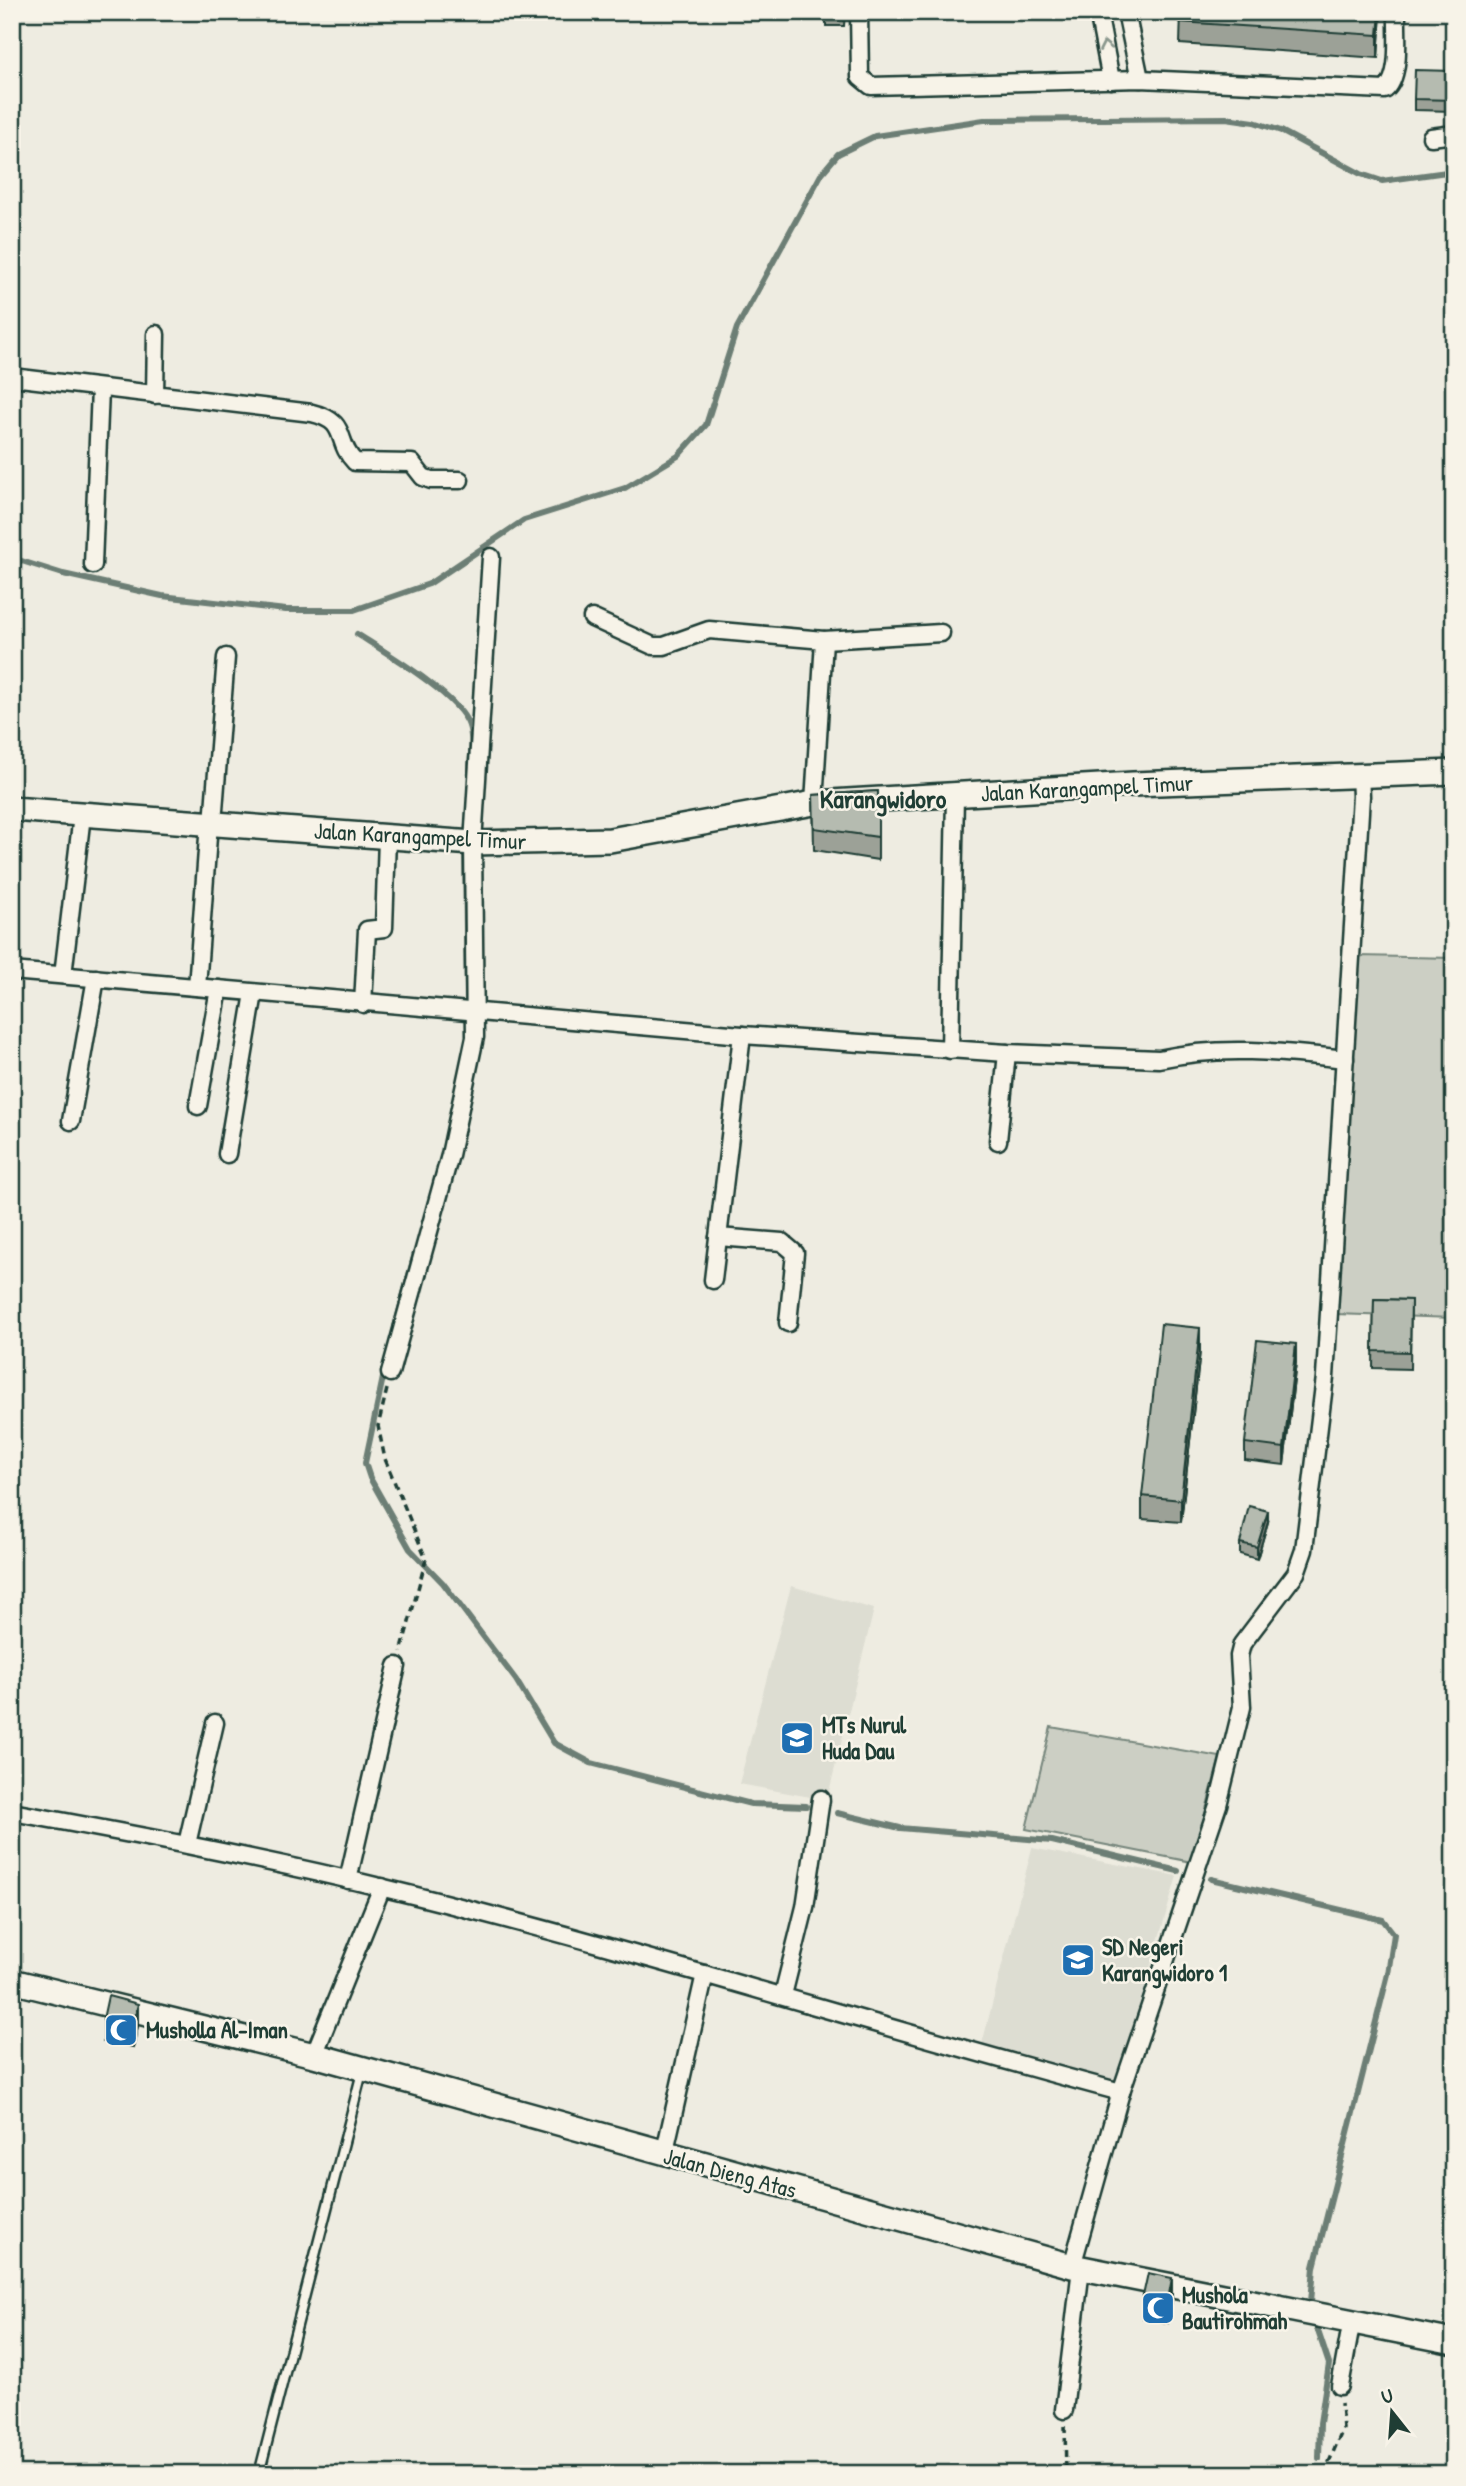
<svg xmlns="http://www.w3.org/2000/svg" width="1466" height="2486" font-family="'Patrick Hand',sans-serif">
<style>
.built{fill:#ddddd2}
.green{fill:#cccfc4;stroke:#76867c;stroke-width:2}
.lines{fill:none;stroke-linecap:round;stroke-linejoin:round}
.stream{stroke:#6c7e74;stroke-width:6}
.lane-casing{stroke:#1f3d34;stroke-width:13}
.street-casing{stroke:#1f3d34;stroke-width:21}
.secondary-casing{stroke:#1f3d34;stroke-width:28}
.path{stroke:#1f3d34;stroke-width:3.5;stroke-dasharray:7 5;stroke-linecap:butt}
.lane{stroke:#f7f3e8;stroke-width:8}
.street{stroke:#f7f3e8;stroke-width:16}
.secondary{stroke:#f7f3e8;stroke-width:23}
.wall{fill:#9ca197;stroke:#1f3d34;stroke-width:2}
.shaded-wall{fill:#7f837b;stroke:#1f3d34;stroke-width:2}
.building{fill:#b5bbb0;stroke:#1f3d34;stroke-width:2}
.oneway{stroke:#8b988e}
.labels{text-anchor:middle;stroke-width:5;stroke-linejoin:round;paint-order:stroke}
.street-label{font-size:23px;fill:#1f3d34;stroke:#f7f3e8}
.poi-label{font-size:23px;font-weight:bold;fill:#1f3d34;stroke:#f7f3e8;text-anchor:start}
.quarter-label{font-size:26px;font-weight:bold;fill:#1f3d34;stroke:#f7f3e8}
</style>
<rect width="100%" height="100%" fill="#eeece1"/>
<filter id="ink" filterUnits="userSpaceOnUse"><feTurbulence type="fractalNoise" baseFrequency=".0143" numOctaves="2"/><feDisplacementMap in="SourceGraphic" scale="14" xChannelSelector="R" yChannelSelector="G"/><feConvolveMatrix kernelMatrix="1 2 1 2 8 2 1 2 1" color-interpolation-filters="sRGB"/></filter>
<g filter="url(#ink)">
<g class="built">
<polygon points="791,1586 874,1609 827,1800 739,1784"/>
<polygon points="1032,1848 1177,1876 1117,2081 982,2044"/>
</g>
<g class="green">
<polygon points="1359,956 1454,958 1454,1318 1335,1314"/>
<polygon points="1051,1727 1220,1757 1192,1862 1026,1829"/>
</g>
<g class="lines">
<g class="stream">
<polyline points="12,558 63,574 162,596 286,610 354,610 429,584 524,520 625,488 678,456 706,425 737,328 822,173 838,154 875,136 984,120 1226,118 1254,122 1281,131 1361,174 1382,181 1454,171"/>
<path d="M357,634C385,652 460,696 469,726C474,740 470,756 470,770"/>
<polyline points="465,855 467,1003"/>
<polyline points="395,1327 415,1253"/>
<polyline points="385,1368 365,1463 370,1478 410,1549 443,1583 516,1680 554,1743 591,1763 751,1804 806,1806"/>
<polyline points="837,1813 900,1828 1052,1841 1178,1871"/>
<polyline points="1211,1879 1383,1920 1394,1934 1388,1974 1314,2267 1311,2302"/>
<polyline points="1316,2325 1329,2364 1320,2423 1319,2458"/>
</g>
<g class="lane-casing">
<polyline id="lane" points="259,2474 362,2072"/>
</g>
<g class="street-casing">
<g id="street">
<path d="M859,12L860,77L871,86L1140,79L1385,90C1402,76 1396,33 1397,12"/>
<polyline points="1098,12 1111,80"/>
<polyline points="1126,12 1140,79"/>
<polyline points="1431,137 1454,134"/>
<path d="M12,377L312,413C350,422 334,441 355,462L412,463L423,477L431,480H460"/>
<polyline points="155,395 156,334"/>
<polyline points="93,565 100,389"/>
<polyline points="592,618 653,646 664,646 709,630 824,640 941,633"/>
<polyline points="814,803 824,640"/>
<polyline points="213,823 226,657"/>
<path d="M12,971L742,1035L1007,1053L1159,1059C1222,1045 1282,1052 1345,1059"/>
<polyline points="63,975 82,815"/>
<polyline points="197,987 209,823"/>
<polyline points="363,1004 367,930 384,928 387,838"/>
<polyline points="950,1050 955,796"/>
<polyline points="198,1106 219,989"/>
<polyline points="71,1121 96,978"/>
<polyline points="998,1141 1007,1053"/>
<polyline points="227,1154 254,993"/>
<polyline points="718,1237 782,1242 795,1253 788,1323"/>
<polyline points="713,1280 742,1035"/>
<polyline points="390,1373 450,1155 475,1037 473,843 491,557"/>
<path d="M12,1812C137,1835 261,1858 384,1888C632,1948 875,2027 1121,2092"/>
<polyline points="187,1844 215,1723"/>
<polyline points="348,1880 397,1666"/>
<polyline points="783,1995 805,1907 821,1799"/>
<polyline points="314,2055 382,1887"/>
<polyline points="664,2155 705,1974"/>
<polyline points="1072,2266 1121,2092 1218,1805 1242,1707 1239,1656 1242,1644 1296,1573 1304,1550 1325,1377 1361,796 1360,775"/>
<polyline points="1340,2386 1352,2320"/>
<polyline points="1064,2410 1081,2268"/>
</g>
</g>
<g class="secondary-casing">
<g id="secondary">
<polyline points="12,809 473,843 610,840 814,803 1133,784 1454,772"/>
<polyline points="12,1981 314,2055 1072,2266 1454,2342"/>
</g>
</g>
<g class="path">
<polyline points="387,1389 378,1426 385,1459 426,1559 401,1652"/>
<polyline points="1065,2426 1066,2474"/>
<polyline points="1324,2474 1343,2429 1341,2403"/>
</g>
<use href="#lane" class="lane"/>
<use href="#street" class="street"/>
<use href="#secondary" class="secondary"/>
</g>
<g class="wall">
<polygon points="826,12 845,12 844,26 826,26"/>
<polygon points="900,12 959,12 900,16"/>
<polygon points="1181,12 1381,12 1378,58 1180,44"/>
<polygon points="1454,71 1454,111 1414,110 1414,99"/>
<polygon points="878,791 878,860 814,850 813,795"/>
<polygon points="1374,1299 1411,1300 1410,1369 1373,1368"/>
<polygon points="1200,1351 1181,1522 1142,1519 1142,1496"/>
<polygon points="1296,1362 1284,1465 1245,1460 1245,1443"/>
<polygon points="1268,1522 1257,1559 1240,1554 1240,1543"/>
<polygon points="103,2019 138,2026 133,2047 103,2041"/>
<polygon points="1143,2296 1172,2300 1168,2323 1143,2318"/>
</g>
<g class="shaded-wall">
<polygon points="1380,12 1381,12 1378,58 1378,35"/>
<polygon points="1200,1328 1200,1351 1181,1522 1181,1500"/>
<polygon points="1296,1344 1296,1362 1284,1465 1284,1448"/>
<polygon points="1268,1511 1268,1522 1257,1559 1257,1547"/>
<polygon points="138,2004 138,2026 133,2047 133,2025"/>
<polygon points="1172,2278 1172,2300 1168,2323 1168,2300"/>
</g>
<g class="building">
<rect x="826" y="12" width="18" height="3"/>
<polygon points="1181,12 1380,12 1378,35 1180,22"/>
<polygon points="1415,70 1454,71 1454,100 1414,99"/>
<polygon points="878,791 878,837 814,828 813,795"/>
<polygon points="1374,1299 1411,1300 1410,1352 1373,1351"/>
<polygon points="1161,1324 1200,1328 1181,1500 1142,1496"/>
<polygon points="1257,1340 1296,1344 1284,1448 1245,1443"/>
<polygon points="1249,1506 1268,1511 1257,1547 1240,1543"/>
<polygon points="108,1996 138,2004 133,2025 103,2019"/>
<polygon points="1148,2273 1172,2278 1168,2300 1143,2296"/>
</g>
<defs><path id="oneway-chevron" d="M-2-3.5L2.5 0L-2 3.5" fill="none" stroke-width="1.6" stroke-linecap="round" stroke-linejoin="round" transform="scale(1.75)"/></defs>
<use class="oneway" href="#oneway-chevron" transform="translate(1105 46) rotate(-101)"/>
</g>
<defs>
<g id="school-square" transform="scale(1.75)"><rect x="-9" y="-9" width="18" height="18" rx="4" fill="#1f6fb2" stroke="#f7f3e8"/><path d="M0-5L7-2L0 1L-7-2ZM-4 1L0 2.5L4 1V4Q0 6-4 4Z" fill="#fff"/></g>
<g id="mosque-square" transform="scale(1.75)"><rect x="-9" y="-9" width="18" height="18" rx="4" fill="#1f6fb2" stroke="#f7f3e8"/><path d="M3.5-4.9A6 6 0 1 0 3.5 4.9A5 5 0 1 1 3.5-4.9Z" fill="#fff"/></g>
</defs>
<g fill-rule="evenodd">
<use href="#school-square" x="797" y="1738"/>
<use href="#school-square" x="1078" y="1960"/>
<use href="#mosque-square" x="121" y="2030"/>
<use href="#mosque-square" x="1158" y="2308"/>
</g>
<g class="labels">
<g class="street-label">
<text transform="translate(1087 788) rotate(-3)" y="8">Jalan Karangampel Timur</text>
<text transform="translate(420 836) rotate(3)" y="8">Jalan Karangampel Timur</text>
<text transform="translate(730 2173) rotate(15)" y="8">Jalan Dieng Atas</text>
</g>
<g class="poi-label">
<text x="822" y="1733">MTs Nurul<tspan x="822" dy="26">Huda Dau</tspan></text>
<text x="1102" y="1955">SD Negeri<tspan x="1102" dy="26">Karangwidoro 1</tspan></text>
<text x="146" y="2038">Musholla Al-Iman</text>
<text x="1182" y="2303">Mushola<tspan x="1182" dy="26">Bautirohmah</tspan></text>
</g>
<g class="quarter-label">
<text x="883" y="808">Karangwidoro</text>
</g>
</g>
<rect width="1466" height="2486" fill="none" stroke="#f7f3e8" stroke-width="42"/>
<rect x="21" y="21" width="1424" height="2444" fill="none" stroke="#1f3d34" stroke-width="2.5" filter="url(#ink)"/>
<g transform="translate(1392 2412) rotate(343)" stroke="#f7f3e8" stroke-width="5" paint-order="stroke">
<path d="M0-5L12 26L0 18L-12 26Z" fill="#1f3d34"/>
<text y="-10" font-size="19" font-weight="bold" text-anchor="middle" fill="#1f3d34">U</text>
</g>
</svg>
